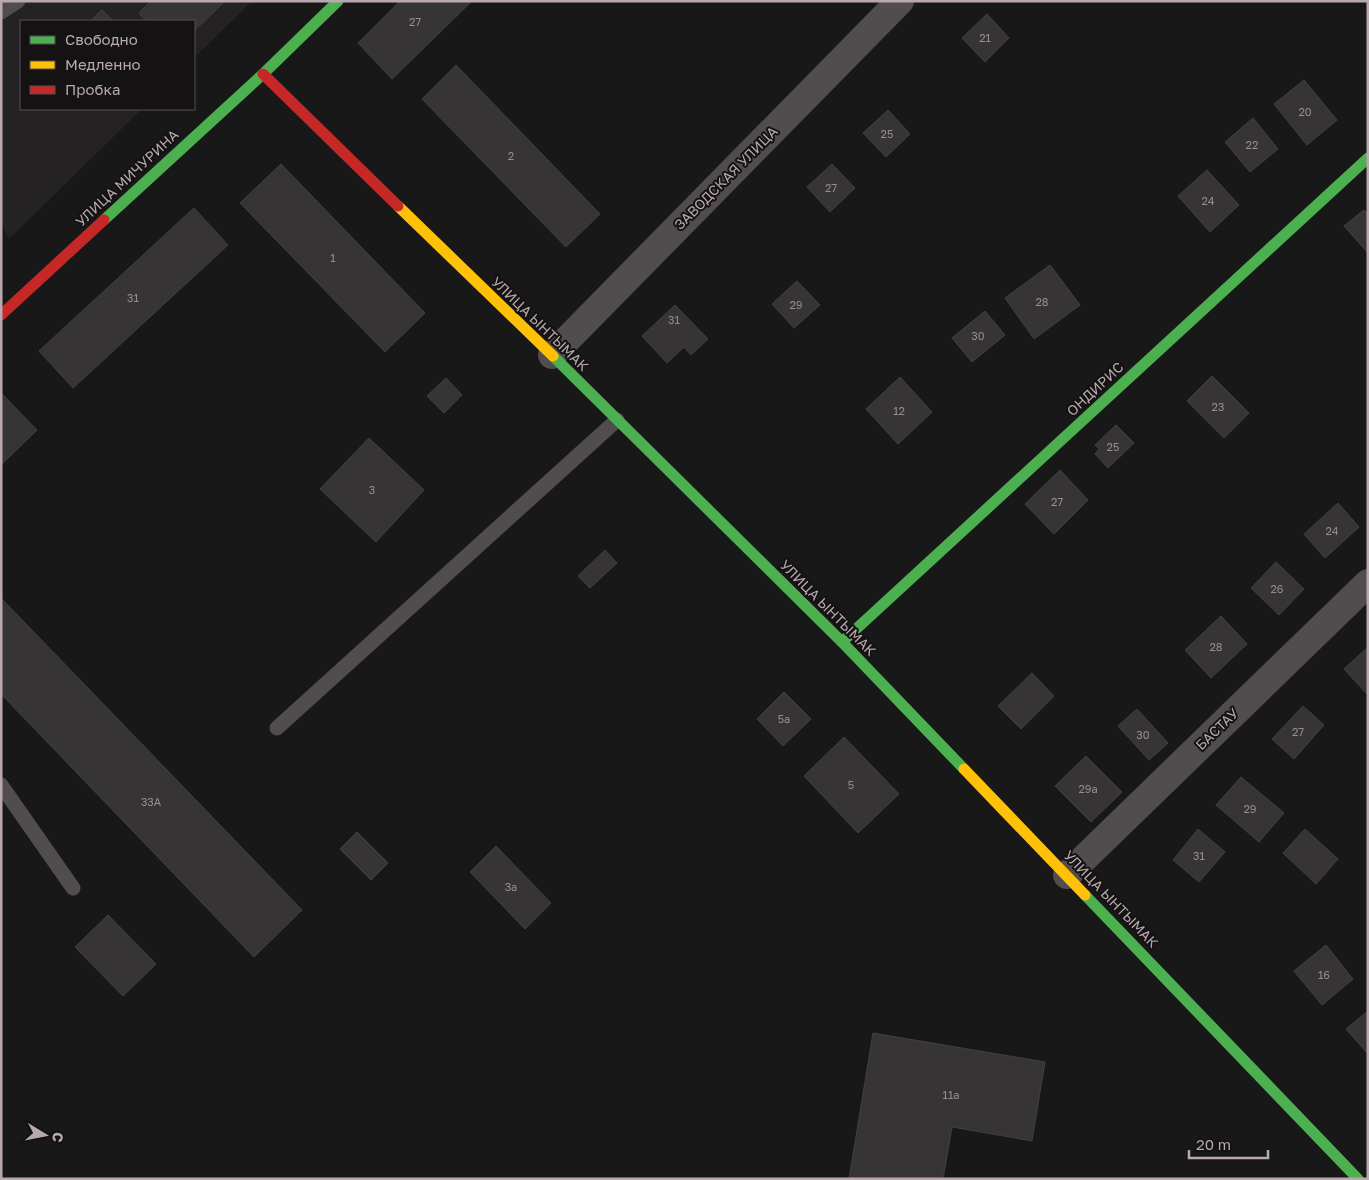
<svg xmlns="http://www.w3.org/2000/svg" width="1369" height="1180" font-family="'Golos Text',sans-serif">
<style>
.built{fill:#242222}
.building{fill:#363435;stroke:#444041}
.lines{fill:none;stroke-linecap:round;stroke-linejoin:round}
.lane{stroke:#514c4e;stroke-width:15}
.street{stroke:#514c4e;stroke-width:28}
.fast{stroke:#4caf50;stroke-width:11}
.slow{stroke:#ffc107;stroke-width:11}
.jam{stroke:#c62828;stroke-width:11}
.labels{text-anchor:middle;stroke-width:4;stroke-linejoin:round;paint-order:stroke}
.number-label{font-size:11px;fill:#988c90}
.street-label{font-size:14px;fill:#b9a9af;stroke:#141212}
</style>
<rect width="100%" height="100%" fill="#181818"/>
<polygon class="built" points="1,1 252,1 194,58 194,21 21,21 21,109 142,109 9,239 1,223"/>
<g class="building">
<polygon points="151,1 222,1 223,3 194,31 194,21 146,21 139,13"/>
<polygon points="400,1 472,1 392,79 358,43"/>
<polygon points="102,10 113,21 90,21"/>
<polygon points="987,14 1009,38 985,62 962,38"/>
<polygon points="456,65 600,214 566,247 422,99"/>
<polygon points="1304,80 1337,120 1307,145 1274,104"/>
<polygon points="888,110 910,134 886,157 863,133"/>
<polygon points="1253,118 1278,149 1250,172 1225,142"/>
<polygon points="281,164 425,313 385,352 240,203"/>
<polygon points="832,164 855,188 830,212 807,187"/>
<polygon points="1207,170 1239,205 1210,232 1178,196"/>
<polygon points="194,208 228,245 73,388 39,351"/>
<polygon points="1364,210 1368,214 1368,253 1344,226"/>
<polygon points="1050,265 1080,305 1034,339 1005,298"/>
<polygon points="797,281 820,305 794,328 772,304"/>
<polygon points="675,305 708,339 691,355 684,347 667,363 642,336"/>
<polygon points="985,311 1005,335 972,362 952,338"/>
<polygon points="1212,376 1249,413 1224,438 1187,401"/>
<polygon points="900,377 932,412 898,444 866,409"/>
<polygon points="446,378 462,395 444,413 427,396"/>
<polygon points="1,393 37,430 1,465"/>
<polygon points="1116,425 1134,443 1108,468 1095,454 1099,449 1095,445"/>
<polygon points="369,438 424,490 376,542 320,489"/>
<polygon points="1060,470 1088,500 1054,534 1025,504"/>
<polygon points="1338,503 1359,527 1325,558 1304,534"/>
<polygon points="605,550 617,563 590,588 578,576"/>
<polygon points="1276,562 1304,589 1279,615 1251,588"/>
<polygon points="1,598 302,910 254,957 1,694"/>
<polygon points="1221,616 1247,644 1211,678 1185,650"/>
<polygon points="1368,647 1368,695 1344,669"/>
<polygon points="1032,673 1054,696 1021,729 998,706"/>
<polygon points="784,692 811,719 783,746 757,719"/>
<polygon points="1303,706 1324,725 1294,759 1272,739"/>
<polygon points="1137,709 1168,743 1149,760 1118,726"/>
<polygon points="844,737 899,794 858,833 804,776"/>
<polygon points="1086,756 1122,792 1091,822 1055,786"/>
<polygon points="1241,777 1284,813 1259,842 1216,805"/>
<polygon points="1198,829 1225,852 1199,882 1173,860"/>
<polygon points="1305,829 1338,859 1316,884 1283,853"/>
<polygon points="357,832 388,863 371,880 340,849"/>
<polygon points="496,846 551,903 525,929 470,872"/>
<polygon points="108,915 156,964 123,996 75,947"/>
<polygon points="1326,945 1353,979 1322,1005 1294,971"/>
<polygon points="1368,1011 1368,1054 1346,1029"/>
<polygon points="873,1033 1045,1062 1032,1141 952,1127 943,1179 849,1179"/>
</g>
<g class="lines">
<g class="lane">
<polyline points="1,12 18,1"/>
<polyline points="277,728 617,420"/>
<polyline points="1,785 73,888"/>
</g>
<g class="street">
<polyline points="552,355 900,1"/>
<polyline points="1067,875 1368,583"/>
</g>
<g class="fast">
<polyline points="104,220 263,74 338,1"/>
<polyline points="553,356 842,642 964,769"/>
<polyline points="842,642 1368,158"/>
<polyline points="1085,895 1358,1179"/>
</g>
<g class="slow">
<polyline points="398,206 553,356"/>
<polyline points="964,769 1085,895"/>
</g>
<g class="jam">
<polyline points="263,74 398,206"/>
<polyline points="1,315 104,220"/>
</g>
</g>
<g class="labels">
<g class="number-label">
<text x="415" y="26">27</text>
<text x="985" y="42">21</text>
<text x="1305" y="116">20</text>
<text x="887" y="138">25</text>
<text x="1252" y="149">22</text>
<text x="511" y="160">2</text>
<text x="831" y="192">27</text>
<text x="1208" y="205">24</text>
<text x="333" y="262">1</text>
<text x="133" y="302">31</text>
<text x="1042" y="306">28</text>
<text x="796" y="309">29</text>
<text x="674" y="324">31</text>
<text x="978" y="340">30</text>
<text x="1218" y="411">23</text>
<text x="899" y="415">12</text>
<text x="1113" y="451">25</text>
<text x="372" y="494">3</text>
<text x="1057" y="506">27</text>
<text x="1332" y="535">24</text>
<text x="1277" y="593">26</text>
<text x="1216" y="651">28</text>
<text x="784" y="723">5а</text>
<text x="1298" y="736">27</text>
<text x="1143" y="739">30</text>
<text x="851" y="789">5</text>
<text x="1088" y="793">29а</text>
<text x="151" y="806">33А</text>
<text x="1250" y="813">29</text>
<text x="1199" y="860">31</text>
<text x="511" y="891">3а</text>
<text x="1324" y="979">16</text>
<text x="951" y="1099">11а</text>
</g>
<g class="street-label">
<text transform="translate(127 178) rotate(-43)" y="5">УЛИЦА МИЧУРИНА</text>
<text transform="translate(726 178) rotate(-45)" y="5">ЗАВОДСКАЯ УЛИЦА</text>
<text transform="translate(540 324) rotate(44)" y="5">УЛИЦА ЫНТЫМАК</text>
<text transform="translate(1095 389) rotate(-43)" y="5">ОНДИРИС</text>
<text transform="translate(828 608) rotate(45)" y="5">УЛИЦА ЫНТЫМАК</text>
<text transform="translate(1217 729) rotate(-44)" y="5">БАСТАУ</text>
<text transform="translate(1111 899) rotate(46)" y="5">УЛИЦА ЫНТЫМАК</text>
</g>
</g>
<rect width="1369" height="1180" fill="none" stroke="#b9a9af" stroke-width="5"/>
<rect x="20" y="20" width="175" height="90" fill="#141212" stroke="#564e51"/>
<rect x="30" y="36" width="25" height="8" fill="#4caf50" stroke="#564e51"/>
<text x="65" y="45" font-size="15" fill="#b9a9af">Свободно</text>
<rect x="30" y="61" width="25" height="8" fill="#ffc107" stroke="#564e51"/>
<text x="65" y="70" font-size="15" fill="#b9a9af">Медленно</text>
<rect x="30" y="86" width="25" height="8" fill="#c62828" stroke="#564e51"/>
<text x="65" y="95" font-size="15" fill="#b9a9af">Пробка</text>
<g transform="translate(45 1135) rotate(100)" stroke="#141212" stroke-width="4" paint-order="stroke">
<path d="M0-4L9 19L0 12L-9 19Z" fill="#b9a9af"/>
<text y="-8" font-size="14" font-weight="bold" text-anchor="middle" fill="#b9a9af">С</text>
</g>
<path d="M1189 1150v8h79v-8" fill="none" stroke="#b9a9af" stroke-width="2.5"/>
<text x="1196" y="1150" font-size="15" fill="#b9a9af" stroke="#141212" stroke-width="4" paint-order="stroke">20 m</text>
</svg>
